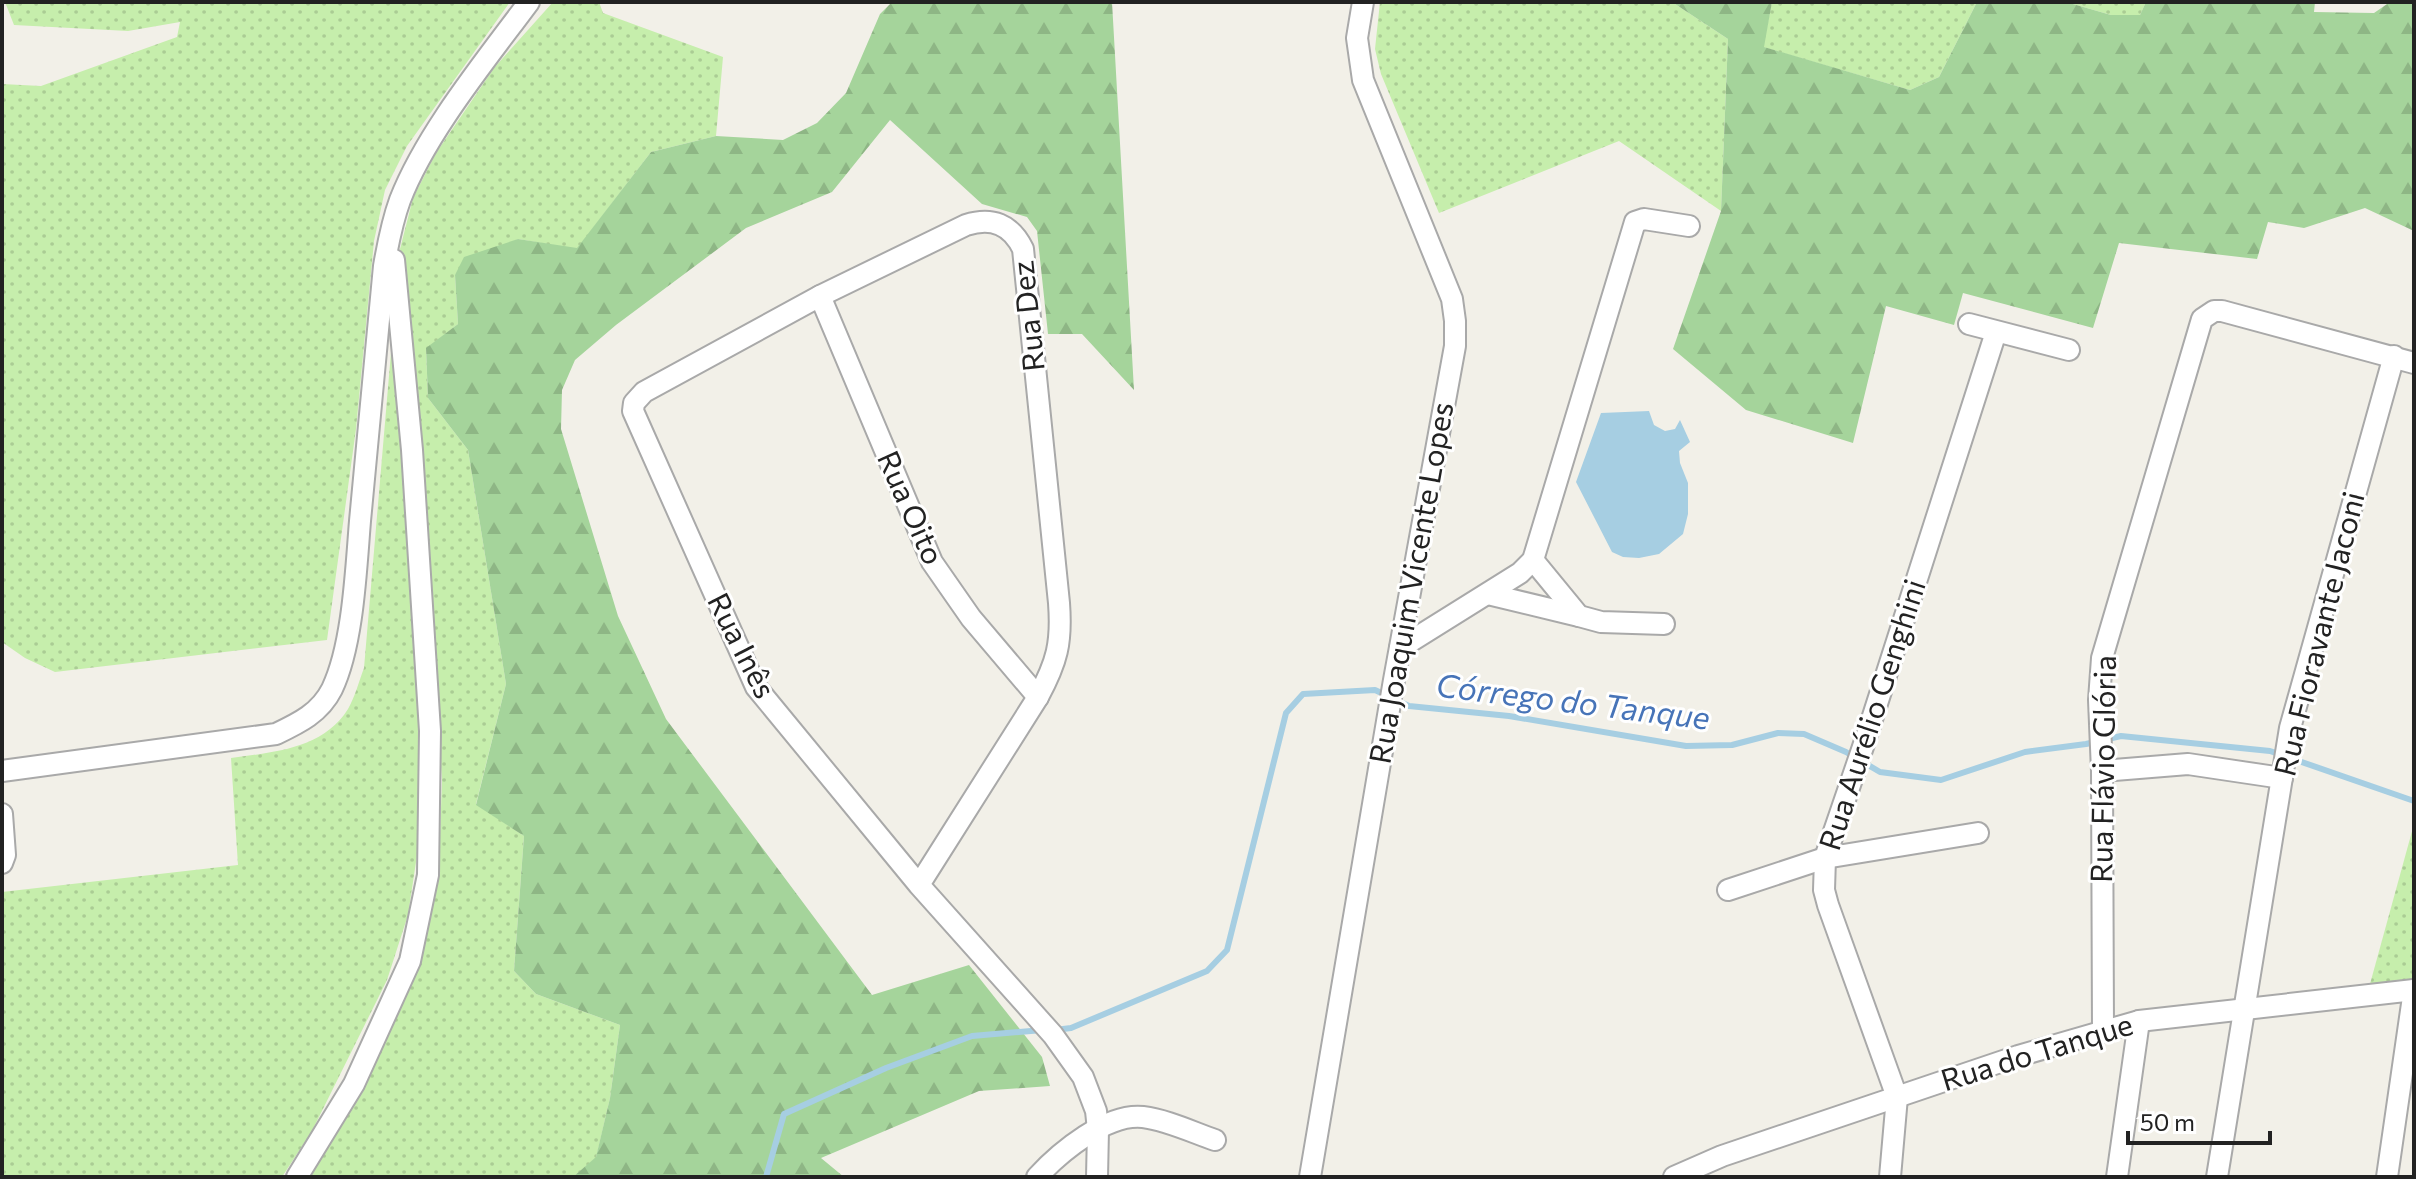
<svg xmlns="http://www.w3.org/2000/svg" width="2416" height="1179" font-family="Commissioner,sans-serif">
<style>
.grass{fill:url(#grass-dots)}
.forest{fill:url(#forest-firs)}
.water{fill:#a6cee2}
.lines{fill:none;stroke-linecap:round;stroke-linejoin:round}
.stream{stroke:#a6cee2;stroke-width:6}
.minor-casing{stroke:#a9a9a9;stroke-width:24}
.minor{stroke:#fff;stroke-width:20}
.labels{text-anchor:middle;stroke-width:6;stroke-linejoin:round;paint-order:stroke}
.street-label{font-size:30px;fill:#222;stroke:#fff}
.water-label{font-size:32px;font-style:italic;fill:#4774b8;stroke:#fff}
</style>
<defs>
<pattern id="grass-dots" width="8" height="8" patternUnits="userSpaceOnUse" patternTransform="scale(2)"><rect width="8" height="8" fill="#c6eeac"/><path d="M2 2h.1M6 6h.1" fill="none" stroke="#aacc94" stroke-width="1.8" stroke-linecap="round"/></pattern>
<pattern id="forest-firs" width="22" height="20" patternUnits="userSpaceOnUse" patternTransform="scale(2)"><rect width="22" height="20" fill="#a5d49b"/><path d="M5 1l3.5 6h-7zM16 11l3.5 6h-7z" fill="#8eb685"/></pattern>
</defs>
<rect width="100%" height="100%" fill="#f2f0e8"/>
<g class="grass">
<polygon points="5,2 510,2 407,146 385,190 374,241 356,429 327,640 55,672 25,658 2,642 2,84 41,86 177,37 180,22 128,31 14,25"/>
<polygon points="553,2 599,2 603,13 723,57 716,136 651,152 577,249 518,239 455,275 458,324 426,349 428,398 468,450 506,684 476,804 524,836 514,971 536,994 620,1025 610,1098 596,1158 573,1177 309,1177 371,1071 405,993 427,929 439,863 442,781 417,399 400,249 413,198 436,153 494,68"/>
<polygon points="1380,2 1672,2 1728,39 1721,211 1619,141 1439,213 1381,74 1375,49"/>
<polygon points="1772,2 1977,2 1939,77 1910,90 1763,47"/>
<polygon points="2066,2 2146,2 2140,15 2111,15"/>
<path d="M393,329L408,468L422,763L419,842L408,915L387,980L312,1131L282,1177H23L2,1175V892L238,865L231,758C274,752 323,749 348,709C355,697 359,681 364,668Z"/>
<polygon points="2414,824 2414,982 2370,984"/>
</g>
<g class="forest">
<polygon points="892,2 1112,2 1134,390 1082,334 1048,334 1037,231 1027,217 982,204 890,120 832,192 746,228 616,325 575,360 562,390 561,429 618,616 666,719 872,995 969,965 1042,1057 1050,1086 979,1091 821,1158 844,1177 573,1177 596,1157 610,1098 620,1025 536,994 514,971 524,836 476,805 506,684 468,450 428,398 426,348 458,324 455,275 464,257 518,239 577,248 651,152 716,136 783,140 817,123 846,93 880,14"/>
<polygon points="1672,2 1772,2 1764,47 1910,90 1939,77 1977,2 2066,2 2111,15 2140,15 2146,2 2315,2 2314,12 2374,13 2390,2 2414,2 2414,231 2365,208 2304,228 2268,222 2257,259 2119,243 2093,328 1963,293 1954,325 1886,306 1853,443 1746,410 1673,349 1721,211 1728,39"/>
</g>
<polygon class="water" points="1649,411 1654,425 1665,431 1675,429 1680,420 1690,442 1679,451 1680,463 1688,483 1688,514 1683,534 1659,554 1639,558 1623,557 1612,552 1576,482 1601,413"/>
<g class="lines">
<g class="stream">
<polyline points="1055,1030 1071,1028 1207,971 1227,950 1286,713 1303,694 1375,690 1409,706 1509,716 1686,746 1732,745 1778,733 1804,734 1846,752 1880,772 1941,780 2025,752 2086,744 2121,736 2270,751 2414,801"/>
<polyline points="766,1177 784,1114 886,1068 972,1036 1043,1030"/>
</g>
<g class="minor-casing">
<g id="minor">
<polyline points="820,296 932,562 971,618 1038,697"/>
<polyline points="1969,324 2069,350"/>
<polyline points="1533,560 1579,616 1601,622 1664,624"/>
<polyline points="1488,594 1579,616"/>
<polyline points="1400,648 1520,573 1533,560 1635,222 1644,219 1689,226"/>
<path d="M2,771L276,734C299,723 320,713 332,689C353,645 356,570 360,521C368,436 376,351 384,266C388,243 392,222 400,200C426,133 486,60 529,2"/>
<polyline points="2102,771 2188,764 2282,778"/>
<polyline points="2,814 5,855 2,863"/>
<path d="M919,885L1038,697C1057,662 1062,643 1059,603L1023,249C1011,224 992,217 966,225L820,296L644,392L634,403L633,411L756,687L919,885L1053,1035L1083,1077L1096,1111L1098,1130L1097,1177"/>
<polyline points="1728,890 1825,858 1978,833"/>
<polyline points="2103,1030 2102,771 2099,700 2102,658 2202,319 2214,311 2222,311 2414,363"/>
<polyline points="297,1177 354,1084 410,961 428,875 430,731 412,450 394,260"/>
<path d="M1037,1177C1060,1152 1107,1113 1143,1117C1167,1120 1192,1132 1215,1140"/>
<polyline points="1310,1177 1394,680 1455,346 1455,321 1452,299 1363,80 1357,38 1363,2"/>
<polyline points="1674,1177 1722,1156 2018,1056 2139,1021 2414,990"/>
<polyline points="1890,1177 1897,1097 1828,905 1824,890 1825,858 1866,738 1996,332"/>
<polyline points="2117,1177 2139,1021"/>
<polyline points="2217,1177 2290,728 2394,356"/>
<polyline points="2387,1177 2414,990"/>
</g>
</g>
<use href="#minor" class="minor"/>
</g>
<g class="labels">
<g class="street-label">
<text transform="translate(1029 316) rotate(-96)" y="10">Rua Dez</text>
<text transform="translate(910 508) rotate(66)" y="10">Rua Oito</text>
<text transform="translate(1412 583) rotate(-80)" y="10">Rua Joaquim Vicente Lopes</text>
<text transform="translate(2320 634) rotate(-76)" y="10">Rua Fioravante Jaconi</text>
<text transform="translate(741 646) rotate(63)" y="10">Rua Inês</text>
<text transform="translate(1873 715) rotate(-72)" y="10">Rua Aurélio Genghini</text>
<text transform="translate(2104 769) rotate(-89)" y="10">Rua Flávio Glória</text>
<text transform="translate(2037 1053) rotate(-17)" y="10">Rua do Tanque</text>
</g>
<g class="water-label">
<text transform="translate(1573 702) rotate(7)" y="11">Córrego do Tanque</text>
</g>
</g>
<rect width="2416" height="1179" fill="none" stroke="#222222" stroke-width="8"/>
<path d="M2128 1131v12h142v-12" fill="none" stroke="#222222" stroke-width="4"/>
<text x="2140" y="1131" font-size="24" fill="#222222" stroke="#ffffff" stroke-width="6" paint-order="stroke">50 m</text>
</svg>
